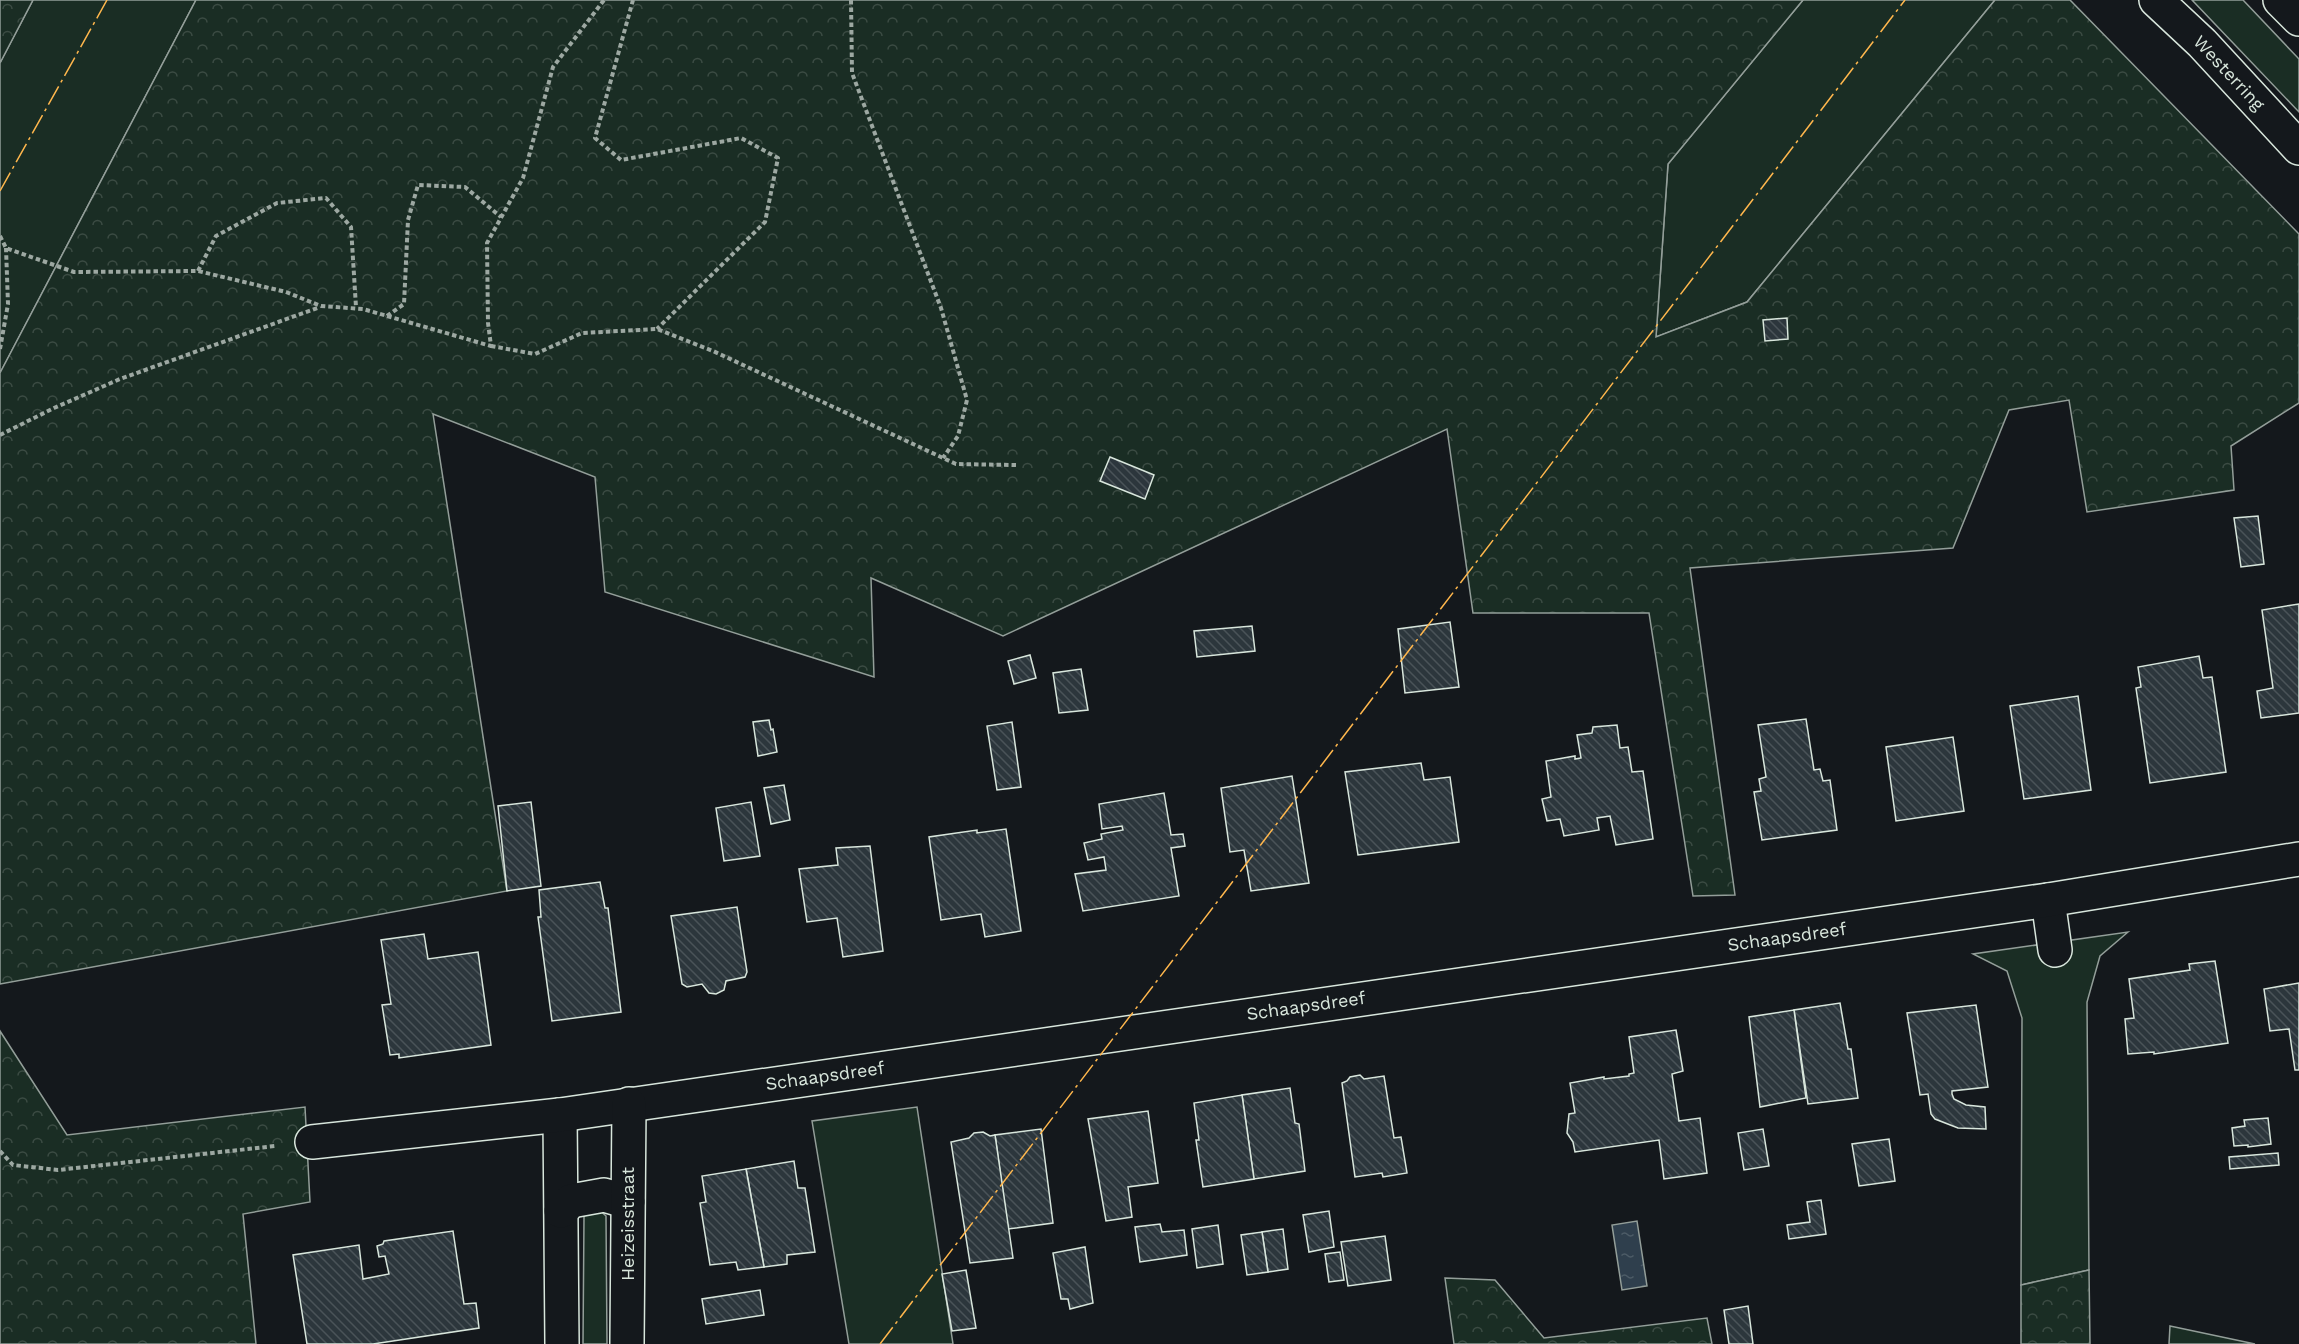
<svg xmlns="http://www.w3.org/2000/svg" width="2299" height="1344" font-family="'Work Sans',sans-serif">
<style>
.grass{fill:#1a2d24;stroke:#939e99;stroke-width:1.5}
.forest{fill:url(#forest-crowns);stroke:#939e99;stroke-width:1.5}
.water{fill:url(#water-ripples);stroke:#939e99;stroke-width:1.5}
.building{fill:url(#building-back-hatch);stroke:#d8e6dc;stroke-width:1.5}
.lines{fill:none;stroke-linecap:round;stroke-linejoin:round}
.minor-casing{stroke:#d8e6dc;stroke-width:36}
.trunk-casing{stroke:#d8e6dc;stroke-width:36}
.path{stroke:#9da8a2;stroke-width:4;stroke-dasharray:4.5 3;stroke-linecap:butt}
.minor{stroke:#14181c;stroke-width:33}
.trunk{stroke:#14181c;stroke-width:33}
.power{stroke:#ffb74d;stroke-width:1.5;stroke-dasharray:21 4.5 3 4.5;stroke-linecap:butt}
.labels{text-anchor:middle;stroke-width:4.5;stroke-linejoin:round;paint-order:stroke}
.street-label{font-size:18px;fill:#d8e6dc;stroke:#14181c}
</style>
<defs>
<pattern id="forest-crowns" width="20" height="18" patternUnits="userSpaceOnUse" patternTransform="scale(1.5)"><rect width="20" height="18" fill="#1a2d24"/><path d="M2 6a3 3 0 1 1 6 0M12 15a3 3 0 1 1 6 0" fill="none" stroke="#3b4b43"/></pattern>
<pattern id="water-ripples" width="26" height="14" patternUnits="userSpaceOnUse" patternTransform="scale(1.5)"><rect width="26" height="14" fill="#2f3f4d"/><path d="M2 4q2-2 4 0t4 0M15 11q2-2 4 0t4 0" fill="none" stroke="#4c5b66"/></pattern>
<pattern id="building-back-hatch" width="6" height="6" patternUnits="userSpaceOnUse" patternTransform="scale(1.5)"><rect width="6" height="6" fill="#2c363c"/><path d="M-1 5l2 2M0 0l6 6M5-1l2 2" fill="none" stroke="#4a5358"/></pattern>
</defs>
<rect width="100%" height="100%" fill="#14181c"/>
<g class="grass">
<polygon points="33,0 196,0 0,373 0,63"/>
<polygon points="1803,0 1995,0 1747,302 1656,337 1668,164"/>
<polygon points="2192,0 2243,0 2299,59 2299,112"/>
<polygon points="2128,932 2100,956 2087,1002 2089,1270 2021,1285 2022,1018 2007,971 1973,954"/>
<polygon points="917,1107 953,1344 849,1344 812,1121"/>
<polygon points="589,1207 597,1208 606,1216 607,1344 583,1344 584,1217"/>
<polygon points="2170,1326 2255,1344 2169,1344"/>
</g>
<g class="forest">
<polygon points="0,0 33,0 0,63"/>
<polygon points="196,0 1803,0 1668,164 1656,337 1747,302 1995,0 2070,0 2299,234 2299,403 2231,446 2234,490 2087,512 2069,400 2009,410 1953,548 1690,568 1735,895 1693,896 1649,613 1473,613 1447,429 1003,636 871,578 874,677 605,592 595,477 433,414 507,891 0,984 0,373"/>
<polygon points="0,1031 67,1135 305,1107 310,1202 243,1214 256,1344 0,1344"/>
<polygon points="2089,1270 2090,1344 2021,1344 2021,1285"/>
<polygon points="1445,1278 1495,1280 1544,1338 1707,1318 1712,1344 1454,1344"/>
</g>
<polygon class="water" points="1637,1221 1647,1286 1622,1290 1612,1225"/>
<g class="building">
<polygon points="1787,318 1788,339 1765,341 1763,320"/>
<polygon points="1110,457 1154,475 1145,499 1100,481"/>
<polygon points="2258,516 2264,564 2241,567 2234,518"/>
<polygon points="2299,604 2299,713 2261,718 2257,691 2273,688 2262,610"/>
<polygon points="1450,622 1459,687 1405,693 1398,629"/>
<polygon points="1252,626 1255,651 1197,657 1194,631"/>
<polygon points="1030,655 1036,678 1014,684 1008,661"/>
<polygon points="2199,656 2203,678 2212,677 2226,772 2150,783 2136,688 2141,687 2138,667"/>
<polygon points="1081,669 1088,710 1059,713 1053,673"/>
<polygon points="2078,696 2091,790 2024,799 2010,706"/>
<polygon points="1806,719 1814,770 1820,769 1823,781 1830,780 1837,830 1762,840 1754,792 1761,791 1759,779 1766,777 1758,725"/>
<polygon points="769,720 771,730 773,729 777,752 758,756 753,722"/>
<polygon points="1012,722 1021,787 997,790 987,726"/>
<polygon points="1617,725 1620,748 1628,747 1632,772 1643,771 1653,839 1616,845 1610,816 1597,818 1599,830 1564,836 1560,819 1547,821 1542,799 1551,797 1546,761 1575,756 1575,759 1581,758 1577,735 1592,733 1593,727"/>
<polygon points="1953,737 1964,811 1896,821 1886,747"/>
<polygon points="1421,763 1424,780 1450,777 1459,842 1358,855 1345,772"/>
<polygon points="1292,776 1309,883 1251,891 1244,850 1230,852 1221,788"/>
<polygon points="784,785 790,820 771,824 764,788"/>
<polygon points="1164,793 1171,835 1183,834 1185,846 1171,848 1179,896 1083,911 1075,874 1106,870 1104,857 1088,860 1084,843 1102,839 1101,834 1123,830 1122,826 1102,829 1099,804"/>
<polygon points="531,802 541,886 507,891 498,806"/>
<polygon points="751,802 760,856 724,861 716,808"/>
<polygon points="1006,829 1021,931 985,937 981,914 941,920 929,837 977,830 977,833"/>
<polygon points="870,846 883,951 843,957 837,918 807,922 799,869 838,865 836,848"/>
<polygon points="600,882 605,908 608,908 621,1012 552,1021 538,917 541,917 539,890"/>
<polygon points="737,907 747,972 745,977 726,981 724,990 716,994 709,993 702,984 687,987 682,984 671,916"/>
<polygon points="424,934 428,959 478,952 491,1045 399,1058 399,1054 390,1055 382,1005 391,1004 381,940"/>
<polygon points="2215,961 2228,1043 2154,1054 2154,1052 2128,1054 2125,1019 2134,1018 2129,979 2190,970 2189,964"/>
<polygon points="2299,983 2299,1070 2295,1070 2289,1029 2270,1031 2264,989"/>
<polygon points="1840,1003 1848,1049 1851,1049 1858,1098 1808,1104 1794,1010"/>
<polygon points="1976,1005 1988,1087 1952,1091 1952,1094 1954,1099 1966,1105 1985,1107 1986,1129 1958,1128 1935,1119 1931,1114 1928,1094 1920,1095 1907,1013"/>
<polygon points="1794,1010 1806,1098 1760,1107 1749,1017"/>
<polygon points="1676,1030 1683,1071 1672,1074 1679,1121 1700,1118 1707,1173 1664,1179 1659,1140 1575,1152 1573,1142 1567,1133 1569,1114 1575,1113 1570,1083 1604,1077 1604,1079 1629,1076 1629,1074 1634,1073 1629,1037"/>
<polygon points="1360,1075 1364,1079 1384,1076 1394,1138 1401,1137 1407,1173 1383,1177 1382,1173 1355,1177 1342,1083 1347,1081 1350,1077"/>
<polygon points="1290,1088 1295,1123 1299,1124 1305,1171 1254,1179 1242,1095"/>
<polygon points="1242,1095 1254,1179 1203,1187 1196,1140 1199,1140 1194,1103"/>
<polygon points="1148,1111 1158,1183 1128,1187 1132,1217 1106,1221 1088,1119"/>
<polygon points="2268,1118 2271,1144 2248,1147 2248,1145 2234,1146 2232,1128 2245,1126 2244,1120"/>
<polygon points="1041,1129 1053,1223 1008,1229 995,1135"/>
<polygon points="1763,1129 1769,1166 1744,1170 1738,1133"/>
<polygon points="983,1132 990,1136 995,1135 1013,1258 970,1263 951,1142 969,1138 974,1133"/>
<polygon points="1889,1139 1895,1181 1859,1186 1852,1144"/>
<polygon points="2278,1153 2279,1165 2230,1169 2229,1157"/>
<polygon points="794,1161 798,1188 805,1188 815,1252 787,1255 787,1264 764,1267 746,1169"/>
<polygon points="746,1169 764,1267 738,1270 736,1262 710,1265 700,1203 706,1202 702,1176"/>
<polygon points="1821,1200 1826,1234 1789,1239 1787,1225 1810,1222 1807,1202"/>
<polygon points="1329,1211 1334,1247 1309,1252 1303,1215"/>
<polygon points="1160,1224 1162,1232 1184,1230 1187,1255 1140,1262 1135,1227"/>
<polygon points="1218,1225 1223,1264 1197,1268 1192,1229"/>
<polygon points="1283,1229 1288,1269 1268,1272 1262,1232"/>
<polygon points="453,1231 464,1304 476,1303 479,1328 373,1344 307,1344 293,1255 359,1245 363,1279 389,1274 385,1256 379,1257 377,1246 383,1244 384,1241"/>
<polygon points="1262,1232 1268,1272 1247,1275 1241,1235"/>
<polygon points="1385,1236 1391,1280 1348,1286 1341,1242"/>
<polygon points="1085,1247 1093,1303 1070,1309 1068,1299 1061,1299 1053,1253"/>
<polygon points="1340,1252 1344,1280 1329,1282 1325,1254"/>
<polygon points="966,1270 976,1328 952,1331 942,1274"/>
<polygon points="760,1290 764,1315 706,1324 702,1299"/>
<polygon points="1748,1306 1753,1344 1729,1344 1724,1310"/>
</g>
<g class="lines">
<g class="minor-casing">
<g id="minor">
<polyline points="2048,900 2055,950"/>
<polyline points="560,1115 562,1344"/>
<polyline points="312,1142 560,1115 2048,900 2299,859"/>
<polyline points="561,1211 571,1201 604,1195 628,1202"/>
<polyline points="627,1344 629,1104"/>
</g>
</g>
<g class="trunk-casing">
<g id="trunk">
<polyline points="2156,0 2202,43 2299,148"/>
<polyline points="2280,0 2299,19"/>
</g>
</g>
<g class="path">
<polyline points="633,0 595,138 621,160 741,138 778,158 765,222 657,329"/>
<polyline points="851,0 852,73 941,308 967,400 958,436 943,458"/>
<polyline points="0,236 6,248 74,272 198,271 286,292 321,306 363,309 491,346 488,323 487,243 523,178 553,67 604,0"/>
<polyline points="198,271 216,236 277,203 326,198 351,227 356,307"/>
<polyline points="387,316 404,304 408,220 418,185 465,187 501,217"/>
<polyline points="491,346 535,354 582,333 657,329 713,351 956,464 1016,465"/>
<polyline points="0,349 8,304 6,248"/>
<polyline points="0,435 54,408 120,379 320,307"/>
<polyline points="0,1151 13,1165 58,1170 275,1146"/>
</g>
<use href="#minor" class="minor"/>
<use href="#trunk" class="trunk"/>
<g class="power">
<polyline points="0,191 107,0"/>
<polyline points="880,1344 1905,0"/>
</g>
</g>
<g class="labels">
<g class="street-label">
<text transform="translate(2229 73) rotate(47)" y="6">Westerring</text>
<text transform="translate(1787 937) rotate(-8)" y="6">Schaapsdreef</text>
<text transform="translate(1306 1006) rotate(-8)" y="6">Schaapsdreef</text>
<text transform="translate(825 1076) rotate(-8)" y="6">Schaapsdreef</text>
<text transform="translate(628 1224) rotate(-90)" y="6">Heizeisstraat</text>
</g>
</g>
</svg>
